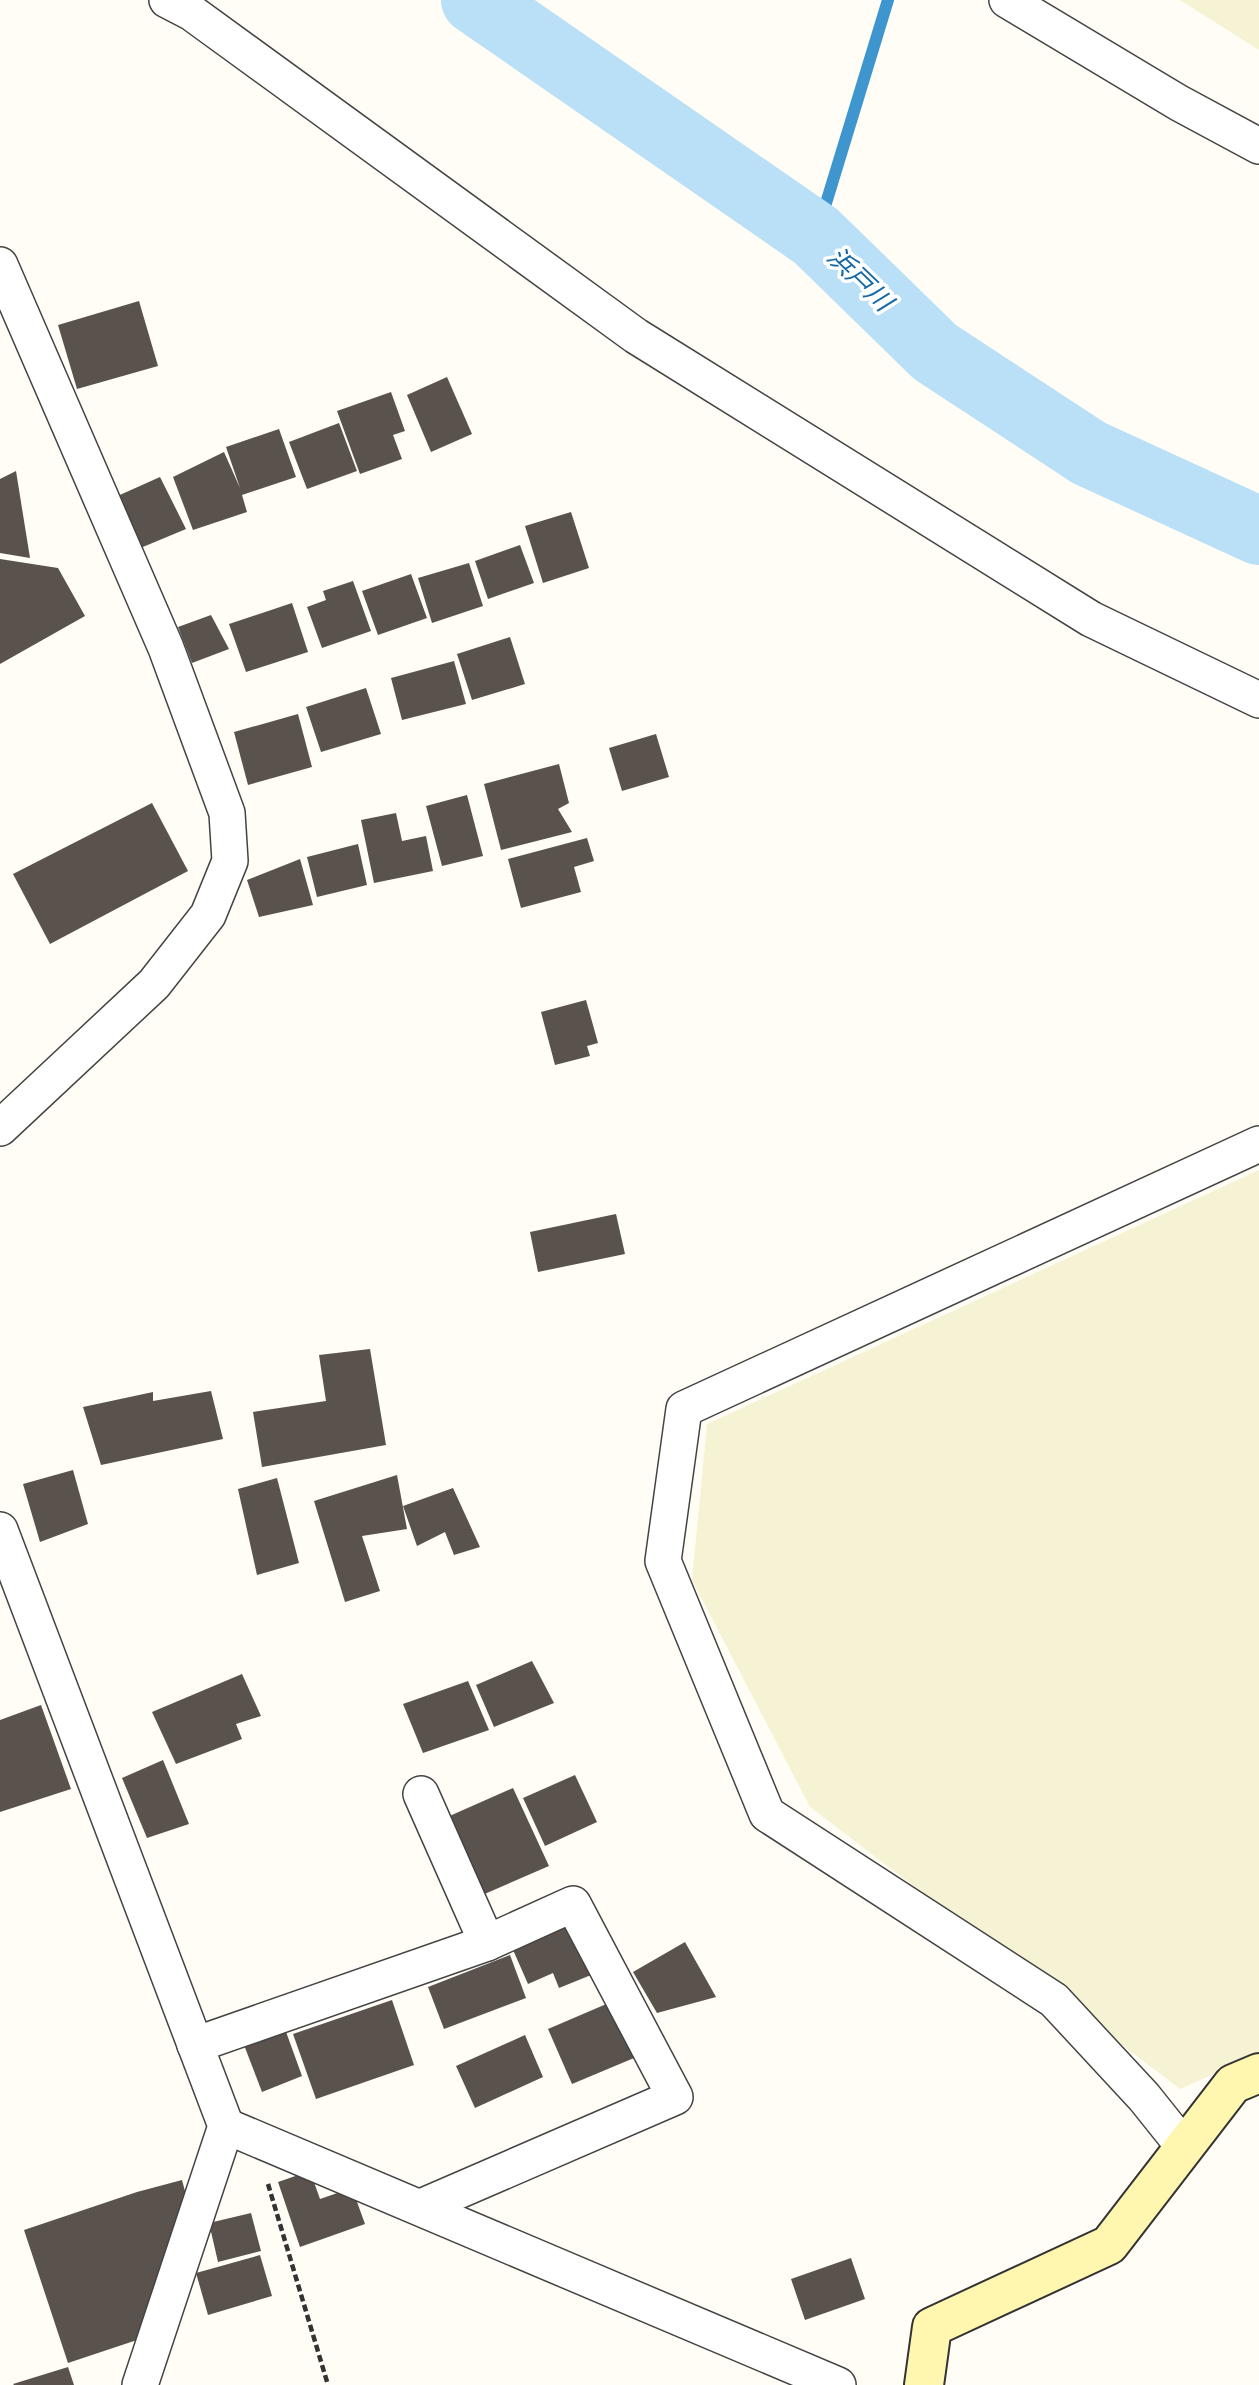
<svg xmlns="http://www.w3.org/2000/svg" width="1259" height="2385" font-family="'IBM Plex Serif','Noto Sans JP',serif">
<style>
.farmland{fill:#f6f3d4}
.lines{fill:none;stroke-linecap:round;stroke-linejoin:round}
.stream{stroke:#3f96cf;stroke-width:12}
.river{stroke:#b9e0f7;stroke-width:68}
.building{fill:#5a524d}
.street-casing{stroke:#444;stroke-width:38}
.secondary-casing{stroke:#333;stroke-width:42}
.path{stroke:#333;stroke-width:4.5;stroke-dasharray:7 3.5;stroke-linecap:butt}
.street{stroke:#fff;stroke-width:35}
.secondary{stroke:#fff6b0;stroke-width:38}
.labels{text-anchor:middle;stroke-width:7;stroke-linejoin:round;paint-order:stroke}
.water-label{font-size:26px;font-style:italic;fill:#1768a6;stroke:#fff}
</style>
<rect width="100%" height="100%" fill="#fffdf5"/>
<g class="farmland">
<polygon points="1180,0 1259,0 1259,50"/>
<polygon points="1259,1170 1259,2054 1180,2089 810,1807 692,1580 707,1424"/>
</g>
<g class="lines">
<polyline class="stream" points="816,236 888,0"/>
<polyline class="river" points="475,0 816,236 935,352 1089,453 1259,531"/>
</g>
<g class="building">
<polygon points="139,301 158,366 77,389 58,325"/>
<polygon points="447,377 472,434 431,452 407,395"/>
<polygon points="391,392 405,431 393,435 402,459 360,474 337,411"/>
<polygon points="339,423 357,471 307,489 289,442"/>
<polygon points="279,429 296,477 242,495 247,512 193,530 173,477 224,452 240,488 226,447"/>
<polygon points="16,471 30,558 0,553 0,479"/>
<polygon points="160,477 186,529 138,549 113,498"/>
<polygon points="571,512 589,568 543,583 525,526"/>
<polygon points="520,545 534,583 488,599 475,561"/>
<polygon points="0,559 58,568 85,616 0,664"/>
<polygon points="469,563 483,606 432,623 418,578"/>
<polygon points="411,574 427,618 378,635 362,591"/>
<polygon points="353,581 371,631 322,648 307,607 326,600 323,591"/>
<polygon points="292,603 308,652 246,672 229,624"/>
<polygon points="211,615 229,649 192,663 178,627"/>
<polygon points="510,637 525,684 472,700 457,654"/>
<polygon points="454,661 466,704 402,720 391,678"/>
<polygon points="366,688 381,734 321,752 306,707"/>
<polygon points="298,714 312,767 248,785 234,732"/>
<polygon points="656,734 669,777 622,791 609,748"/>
<polygon points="559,764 569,803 558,809 572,832 501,850 484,784"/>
<polygon points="467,795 483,856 442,866 426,806"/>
<polygon points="152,803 188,871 50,944 13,874"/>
<polygon points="396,813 402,841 426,836 433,871 374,883 361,820"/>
<polygon points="587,838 594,861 574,867 581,892 521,908 508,859"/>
<polygon points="358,844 367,885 317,897 307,857"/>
<polygon points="300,859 313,905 259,917 247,880"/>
<polygon points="586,1000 598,1043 587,1046 590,1056 555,1065 541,1012"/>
<polygon points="616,1214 625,1254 538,1272 530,1232"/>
<polygon points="370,1349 386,1445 262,1467 253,1412 326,1401 319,1355"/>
<polygon points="211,1391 223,1439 101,1465 83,1407 153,1392 153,1401"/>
<polygon points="73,1470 88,1524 40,1542 23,1484"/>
<polygon points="397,1475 407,1529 362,1536 380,1591 345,1602 314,1501"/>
<polygon points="277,1478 299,1563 257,1575 238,1489"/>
<polygon points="453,1488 480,1547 454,1555 445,1532 417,1546 403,1506"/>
<polygon points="532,1661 554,1703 494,1727 476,1685"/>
<polygon points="242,1674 261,1716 236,1724 242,1739 176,1764 152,1712"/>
<polygon points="468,1681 489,1730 423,1753 403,1704"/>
<polygon points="41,1705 71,1789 0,1812 0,1720"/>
<polygon points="163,1760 189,1824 147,1838 122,1778"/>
<polygon points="575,1775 597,1822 545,1846 523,1798"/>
<polygon points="513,1788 549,1866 480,1896 445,1818"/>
<polygon points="572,1916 596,1973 559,1988 553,1973 528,1984 510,1943"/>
<polygon points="685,1942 716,1997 657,2013 633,1972"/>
<polygon points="510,1955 526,1998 444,2029 428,1987"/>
<polygon points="392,2000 414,2065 316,2099 293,2034"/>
<polygon points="611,2002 634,2058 572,2084 548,2029"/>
<polygon points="285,2029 302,2076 262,2092 244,2045"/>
<polygon points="525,2035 543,2077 475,2108 456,2066"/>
<polygon points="310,2171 320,2199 352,2188 365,2224 300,2247 278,2182"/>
<polygon points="182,2180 194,2225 162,2260 137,2340 68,2363 24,2230 137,2192"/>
<polygon points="251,2213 261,2251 218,2262 209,2223"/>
<polygon points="260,2255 272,2296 208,2315 196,2273"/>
<polygon points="851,2258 865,2299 805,2320 791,2279"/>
<polygon points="68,2367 74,2385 14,2385 13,2384"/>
</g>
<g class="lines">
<g class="street-casing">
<g id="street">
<polyline points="167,0 192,13 636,336 1091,619 1259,700"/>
<polyline points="1007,0 1179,103 1259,146"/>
<polyline points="0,265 166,648 227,813 230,861 208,915 154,984 0,1128"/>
<polyline points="0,1530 226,2126 140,2385"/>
<polyline points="195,2045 487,1943"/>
<polyline points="226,2126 838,2385"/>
<polyline points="1184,2147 1144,2097 1054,2000 767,1814 663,1561 684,1409 1259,1144"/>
<polyline points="421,2207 675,2097 573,1904 487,1943 421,1794"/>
</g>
</g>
<g class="secondary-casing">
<polyline id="secondary" points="924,2385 932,2327 1109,2245 1233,2084 1259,2073"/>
</g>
<polyline class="path" points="268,2184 328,2385"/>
<use href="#street" class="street"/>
<use href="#secondary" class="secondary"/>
</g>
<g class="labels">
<g class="water-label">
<text transform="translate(860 279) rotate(44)" y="9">浜戸川</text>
</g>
</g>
</svg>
